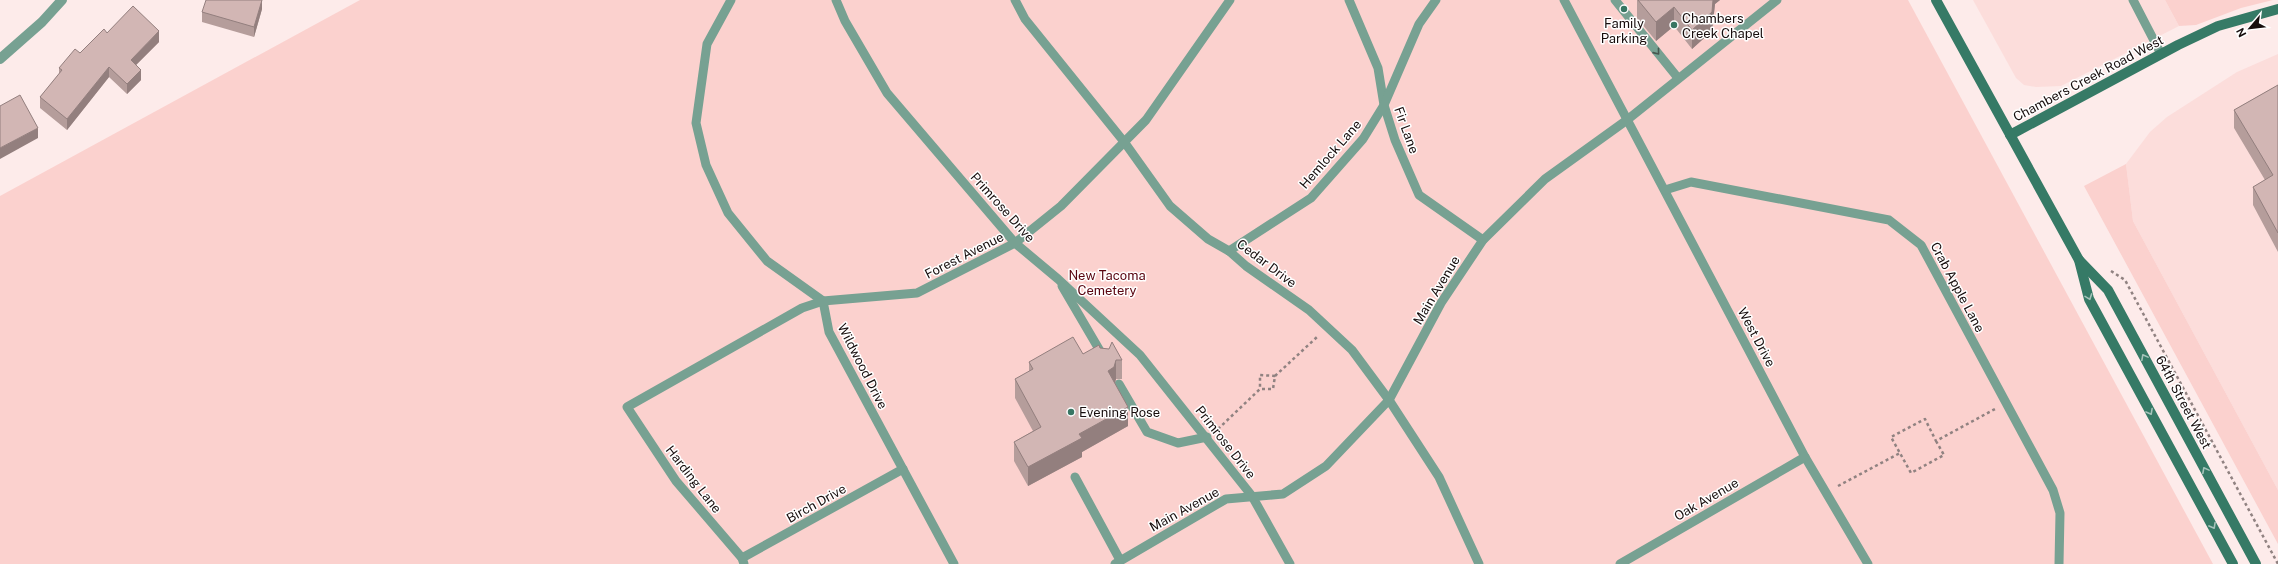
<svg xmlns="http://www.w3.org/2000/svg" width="2278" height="564" font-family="'Public Sans',sans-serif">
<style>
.built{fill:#fcdddb}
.green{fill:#fbd1ce}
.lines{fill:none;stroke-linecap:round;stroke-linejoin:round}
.path{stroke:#908281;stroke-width:2.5;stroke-dasharray:3 3;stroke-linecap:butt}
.lane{stroke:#77a192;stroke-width:9}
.street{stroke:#77a192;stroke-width:10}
.secondary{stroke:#367a66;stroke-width:10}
.wall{fill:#b59d9b}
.shaded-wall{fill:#937f7e}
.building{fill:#d2b6b4;stroke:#937f7e}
.oneway{stroke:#475750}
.oneway2{stroke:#a5c3ba}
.poi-dot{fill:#387663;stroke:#fff;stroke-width:1.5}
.labels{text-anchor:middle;stroke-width:3;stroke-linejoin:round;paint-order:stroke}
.poi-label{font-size:13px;fill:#170d0d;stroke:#fff;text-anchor:start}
.street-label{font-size:13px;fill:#170d0d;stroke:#fff}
.park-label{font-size:13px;fill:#590510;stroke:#fff}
</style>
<rect width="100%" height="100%" fill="#fdebea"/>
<g class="built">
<polygon points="1973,0 2165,0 2179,26 2061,86 2036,87 2024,85 2016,78"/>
<polygon points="2278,54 2278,490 2133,221 2126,164 2150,132 2167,117 2237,72"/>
</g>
<g class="green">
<polygon points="360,0 1908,0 2213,564 0,564 0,196"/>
<polygon points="2165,0 2273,0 2241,8 2196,25 2179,26"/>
<polygon points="2126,164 2133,221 2278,490 2278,544 2084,186"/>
</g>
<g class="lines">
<g class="path">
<polyline points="2111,271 2125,280 2278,564"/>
<polyline points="1275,376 1317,337"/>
<polyline points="1218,429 1260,389 1273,389 1275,376 1260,375 1260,389"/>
<polyline points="1936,441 1944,455 1911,473 1891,437 1925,419 1936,441 1995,409"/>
<polyline points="1838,486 1900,453"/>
</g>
<g class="lane">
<polyline points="731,0 707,44 696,123 706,165 728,213 767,261 823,301 829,332 954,564"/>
<polyline points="836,0 845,21 887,93 1015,243 1058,279 1140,355 1252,496 1290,564"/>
<polyline points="1015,0 1025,19 1125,143 1170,206 1208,239 1229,251 1246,266 1309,310 1352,350 1389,400 1439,477 1479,564"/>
<polyline points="1349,0 1378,68 1384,105 1395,140 1419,195 1483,240"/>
<polyline points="1564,0 1805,457 1868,564"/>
<polyline points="1615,0 1678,78"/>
<polyline points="2133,0 2161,54"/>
<polyline points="1665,190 1691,182 1889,220 1921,245 2053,490 2060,513 2059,564"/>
<polyline points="1229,251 1311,198 1363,139 1384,105 1419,24 1436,0"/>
<polyline points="1062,286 1103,356"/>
<polyline points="1119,384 1147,432 1178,443 1207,437"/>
<polyline points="1075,477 1120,560"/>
<polyline points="742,558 903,469"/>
<polyline points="744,564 742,558 676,481 627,407 802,308 823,301 917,293 1015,243 1061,206 1146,120 1230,0"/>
<polyline points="1115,564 1226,499 1283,494 1326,466 1389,400 1441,303 1483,240 1545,179 1627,120 1777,0"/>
<polyline points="1620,564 1805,457"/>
</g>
<polyline class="street" points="0,59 42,22 62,0"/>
<g class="secondary">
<polyline points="1936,0 2079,260 2089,299 2233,564"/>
<polyline points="2010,135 2178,45 2218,26 2278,9"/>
<polyline points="2079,260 2108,290 2256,564"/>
</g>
</g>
<g class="wall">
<polygon points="262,0 262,9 254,37 202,22 202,12"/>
<polygon points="1637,0 1720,0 1715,4 1712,31 1692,49 1674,26 1656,41 1637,18"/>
<polygon points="159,42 136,65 141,80 127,94 109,77 67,130 40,108 40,97 59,74 59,68 80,53"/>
<polygon points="2278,85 2278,252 2253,205 2253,187 2265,180 2234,128 2234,110"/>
<polygon points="1100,348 1122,360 1122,379 1116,379 1115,383 1128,426 1082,452 1082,457 1028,486 1014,461 1014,442 1033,431 1015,398 1015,379 1029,372 1029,362 1083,354"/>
</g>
<g class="shaded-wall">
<polygon points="262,0 262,9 254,37 254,27"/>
<polygon points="1713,0 1720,0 1715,4 1712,31 1692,49 1692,30"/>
<polygon points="1674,7 1674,26 1656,41 1656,22"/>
<polygon points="159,31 159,42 131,70 131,60"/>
<polygon points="109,67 109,77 67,130 67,119"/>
<polygon points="141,70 141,80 127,94 127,84"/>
<polygon points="38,128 38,138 0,159 0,148"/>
<polygon points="1116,360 1116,379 1114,386 1108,371"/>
<polygon points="1128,407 1128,426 1082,452 1082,457 1028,486 1028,467 1079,434"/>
</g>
<g class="building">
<polygon points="206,0 262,0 254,27 202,12"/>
<polygon points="1638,0 1713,0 1712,12 1692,30 1674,7 1656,22"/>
<polygon points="133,6 159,31 131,60 141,70 127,84 109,67 67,119 40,97 62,70 59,68 75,49 80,53 104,29 107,33"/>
<polygon points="2278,85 2278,233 2253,187 2273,175 2234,110"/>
<polygon points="20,95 38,128 0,148 0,106"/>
<polygon points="1073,337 1083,354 1099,345 1100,348 1109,349 1112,342 1122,360 1116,360 1114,367 1108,371 1128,407 1079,434 1082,438 1028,467 1014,442 1041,427 1015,379 1033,369 1029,362"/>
</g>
<defs><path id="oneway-chevron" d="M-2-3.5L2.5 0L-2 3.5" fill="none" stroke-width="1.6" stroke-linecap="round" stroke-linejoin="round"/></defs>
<use class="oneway" href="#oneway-chevron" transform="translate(1657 52) rotate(51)"/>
<g class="oneway2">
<use href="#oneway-chevron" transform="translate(2089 297) rotate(70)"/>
<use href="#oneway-chevron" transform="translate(2144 357) rotate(-118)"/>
<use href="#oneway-chevron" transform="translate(2150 412) rotate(61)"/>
<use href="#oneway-chevron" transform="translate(2205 470) rotate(-118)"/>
<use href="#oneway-chevron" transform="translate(2213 526) rotate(61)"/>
</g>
<g class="poi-dot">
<circle cx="1624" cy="9" r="4"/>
<circle cx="1674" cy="25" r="4"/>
<circle cx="1071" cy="412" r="4"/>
</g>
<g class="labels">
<g class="poi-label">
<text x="1682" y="23">Chambers<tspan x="1682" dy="15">Creek Chapel</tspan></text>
<text x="1624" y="28" text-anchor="middle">Family<tspan x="1624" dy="15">Parking</tspan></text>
<text x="1079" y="417">Evening Rose</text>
</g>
<g class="street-label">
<text transform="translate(2088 78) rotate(-28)" y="5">Chambers Creek Road West</text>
<text transform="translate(1407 130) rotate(70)" y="5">Fir Lane</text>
<text transform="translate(1330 154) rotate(-49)" y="5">Hemlock Lane</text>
<text transform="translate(1003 207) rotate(48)" y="5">Primrose Drive</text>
<text transform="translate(964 255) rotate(-27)" y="5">Forest Avenue</text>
<text transform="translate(1267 263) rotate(37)" y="5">Cedar Drive</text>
<text transform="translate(1958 287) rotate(62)" y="5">Crab Apple Lane</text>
<text transform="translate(1436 290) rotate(-59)" y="5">Main Avenue</text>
<text transform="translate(1757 337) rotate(62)" y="5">West Drive</text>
<text transform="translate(863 366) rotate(63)" y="5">Wildwood Drive</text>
<text transform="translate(2184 402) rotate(62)" y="5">64th Street West</text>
<text transform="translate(1226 442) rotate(52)" y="5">Primrose Drive</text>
<text transform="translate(694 479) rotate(52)" y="5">Harding Lane</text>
<text transform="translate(1706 499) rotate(-30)" y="5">Oak Avenue</text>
<text transform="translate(816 503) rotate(-29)" y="5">Birch Drive</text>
<text transform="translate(1184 509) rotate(-29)" y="5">Main Avenue</text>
</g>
<g class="park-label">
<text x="1107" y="280">New Tacoma<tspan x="1107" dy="15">Cemetery</tspan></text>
</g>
</g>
<g transform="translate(2250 28) rotate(242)" stroke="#ffffff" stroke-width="3" paint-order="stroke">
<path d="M0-3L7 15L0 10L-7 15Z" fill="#170d0d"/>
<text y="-6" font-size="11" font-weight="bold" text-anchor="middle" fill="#170d0d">N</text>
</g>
</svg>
